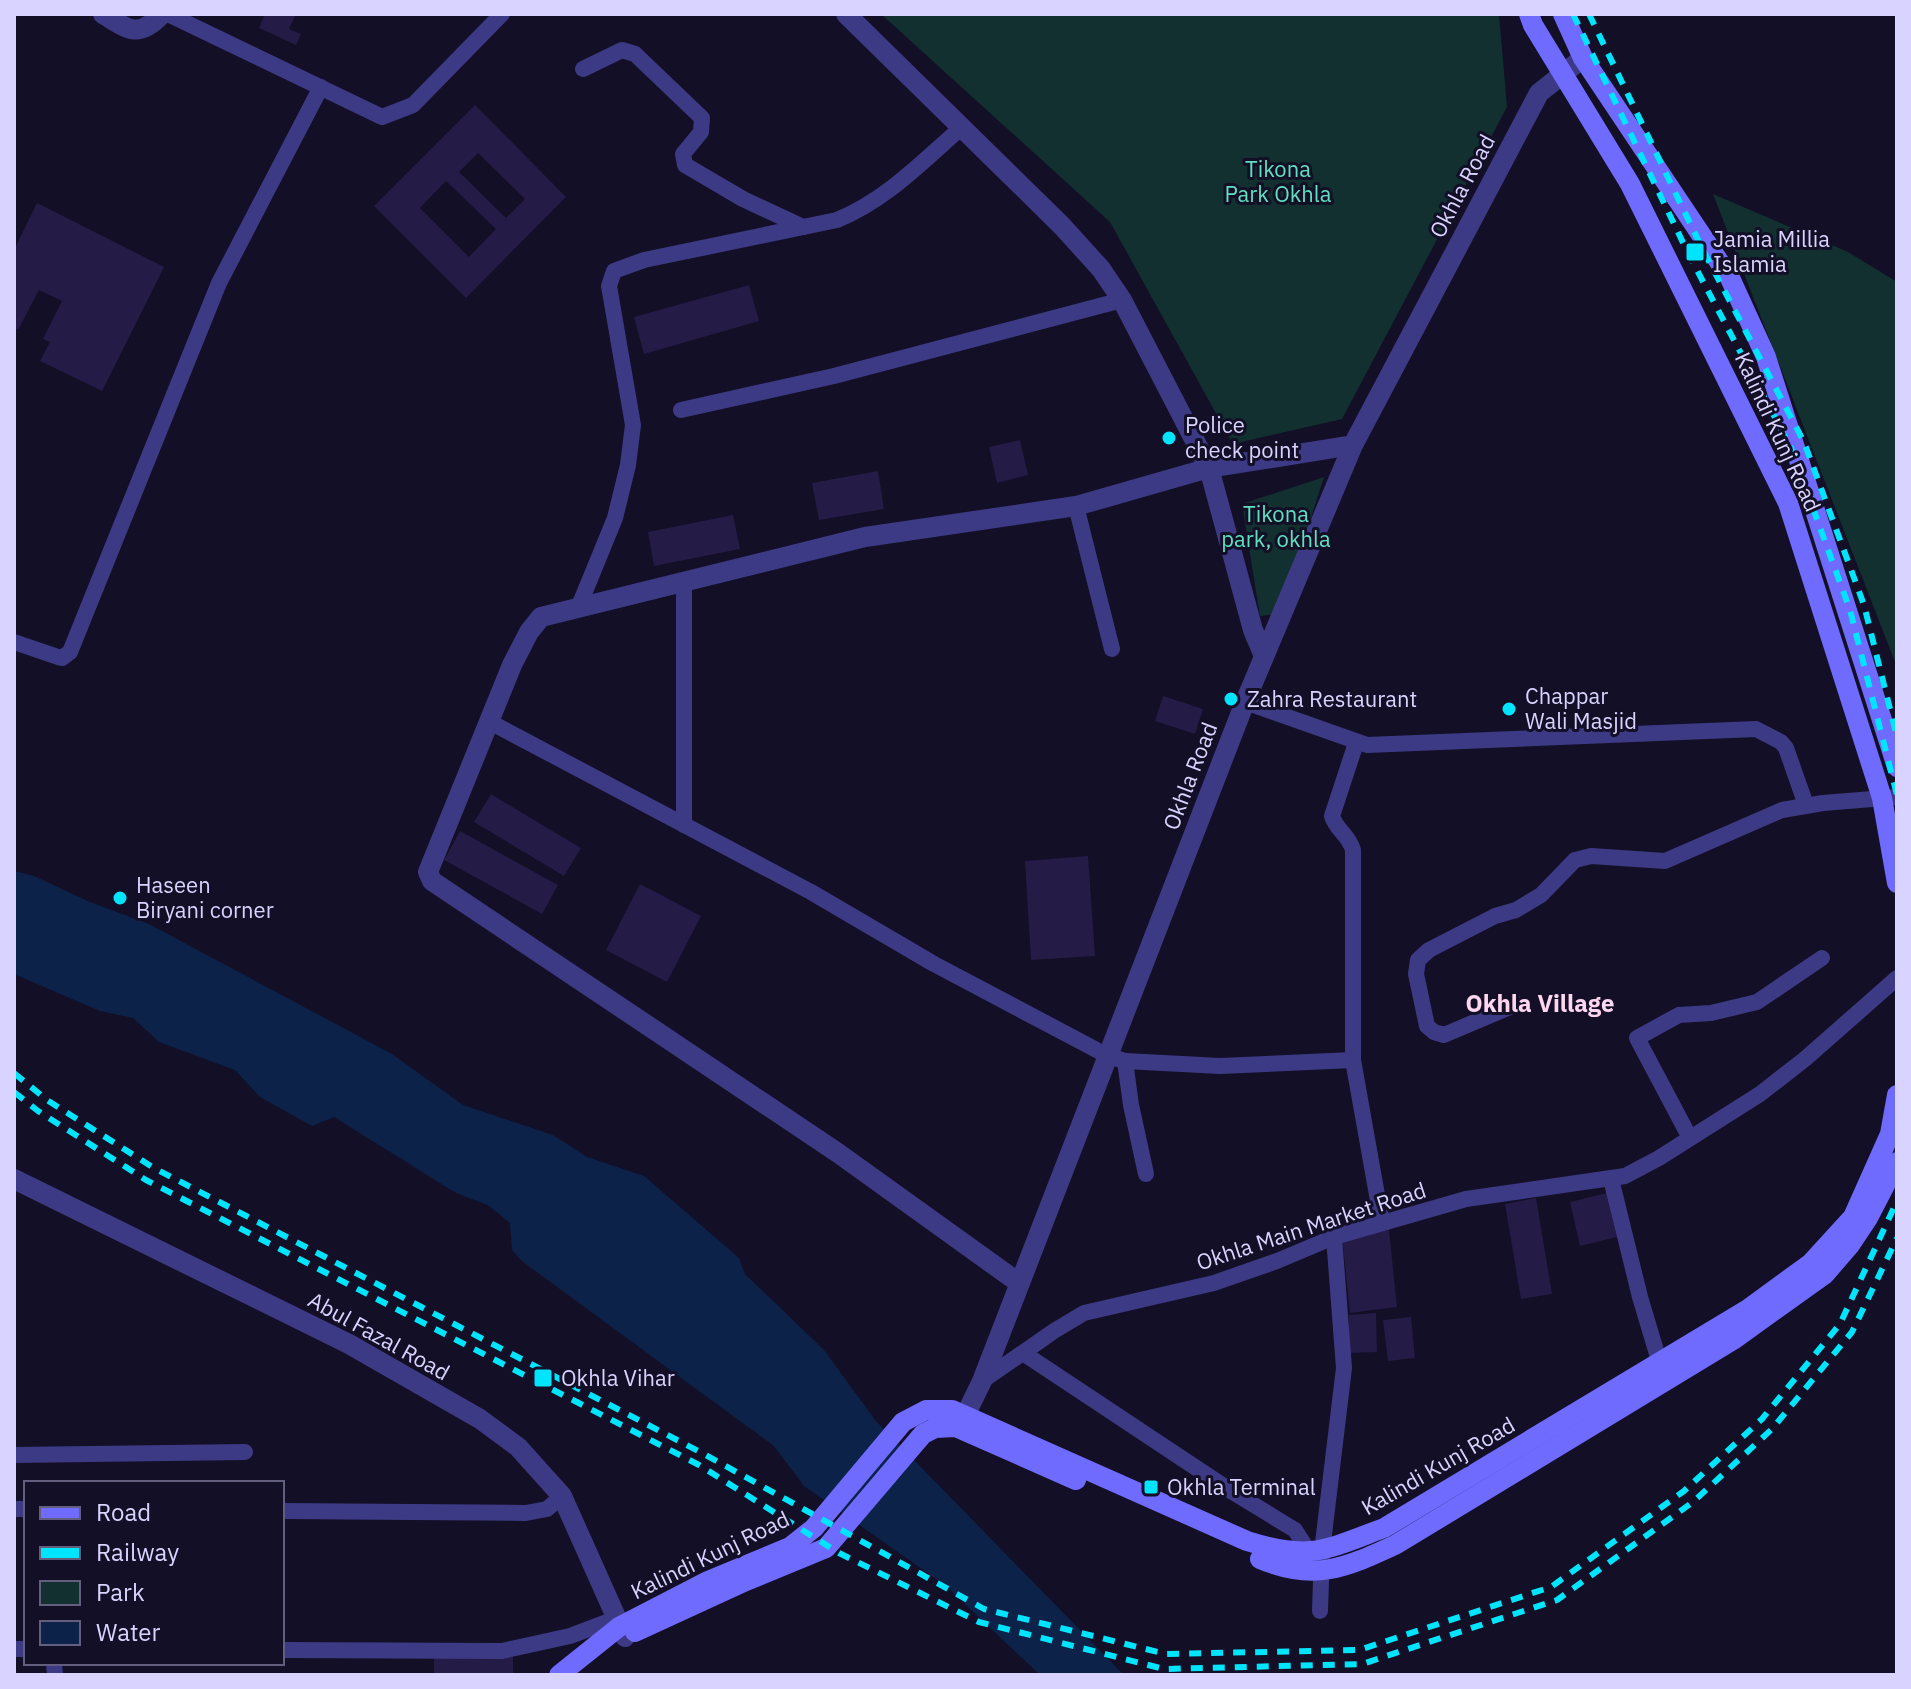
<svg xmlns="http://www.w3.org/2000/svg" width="1911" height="1689" font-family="'IBM Plex Sans',sans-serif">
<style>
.green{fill:#12302f}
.water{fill:#0c2248}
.building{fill:#241b47;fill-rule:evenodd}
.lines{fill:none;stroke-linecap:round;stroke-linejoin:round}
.minor{stroke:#3d3a85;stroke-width:16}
.tertiary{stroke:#3d3a85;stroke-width:20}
.secondary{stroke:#6f6bff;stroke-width:20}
.rail{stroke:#00e5ff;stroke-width:6;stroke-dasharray:12 10;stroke-linecap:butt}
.poi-dot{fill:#00e5ff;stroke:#130f26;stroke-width:3}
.labels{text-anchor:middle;stroke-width:6;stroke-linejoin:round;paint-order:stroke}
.park-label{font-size:22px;fill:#5fe0c0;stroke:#130f26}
.street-label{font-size:22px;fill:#d9d4ff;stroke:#130f26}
.poi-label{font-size:22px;fill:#d9d4ff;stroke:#130f26;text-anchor:start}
.neighbourhood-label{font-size:24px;font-weight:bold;fill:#ffd6f0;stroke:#130f26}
</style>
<rect width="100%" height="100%" fill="#130f26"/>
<g class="green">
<polygon points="881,14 1499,14 1507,107 1342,419 1233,444 1110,222"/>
<polygon points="1713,194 1848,252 1897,282 1897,667"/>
<polygon points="1324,477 1280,614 1260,616 1242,504"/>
</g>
<polygon class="water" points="14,871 34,876 90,902 149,924 392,1054 463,1105 553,1135 587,1157 644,1176 739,1258 745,1274 824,1350 876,1421 1124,1675 1040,1675 946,1586 804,1486 774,1446 523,1262 512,1250 510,1223 488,1205 456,1193 334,1117 312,1126 260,1097 235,1070 159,1042 133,1018 100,1011 14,974"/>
<g class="building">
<polygon points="265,14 296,14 289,29 301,34 296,45 259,28"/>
<path d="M475,105L566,197L466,298L374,206ZM478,153L525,199L506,218L459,172ZM446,181L496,229L469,257L420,208Z"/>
<polygon points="37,203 164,267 102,391 40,361 50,342 43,339 62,301 39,290 18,330 14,328 14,250"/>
<polygon points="749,285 759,321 644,354 634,317"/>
<polygon points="1020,440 1028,475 997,483 989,447"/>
<polygon points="878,471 884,509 819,520 812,483"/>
<polygon points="733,515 740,549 654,566 648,532"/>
<polygon points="1163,696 1203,709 1195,734 1155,721"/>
<polygon points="491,794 581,848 564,876 474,822"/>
<polygon points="460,831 558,885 542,914 444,860"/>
<polygon points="1088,856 1095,956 1031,960 1025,861"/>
<polygon points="640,884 701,916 667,982 606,950"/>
<polygon points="1607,1193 1617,1237 1580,1246 1570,1202"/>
<polygon points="1536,1198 1552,1294 1521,1299 1505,1204"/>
<polygon points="1389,1230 1397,1307 1350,1313 1342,1236"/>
<polygon points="1376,1313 1377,1352 1349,1353 1349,1315"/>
<polygon points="1411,1317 1415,1358 1388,1361 1383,1320"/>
<polygon points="513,1656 513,1675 434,1675 434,1657"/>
</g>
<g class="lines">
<g class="minor">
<polyline points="168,14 382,117 413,105 502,14"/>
<polyline points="583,69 622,50 635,54 702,118 701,132 683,154 685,165 743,199 803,227"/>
<polyline points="681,410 834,376 1122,300"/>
<polyline points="1076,506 1112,649"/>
<polyline points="684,581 684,825"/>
<path d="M579,606L615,518L628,465L633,425L609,286L614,271L644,260L837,220C886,200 922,162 962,127"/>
<polyline points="14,642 58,657 62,658 70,652 219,283 321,87"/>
<polyline points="1245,702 1367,745 1756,729 1781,742 1786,748 1806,805"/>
<polyline points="488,721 811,892 934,964 1108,1056 1125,1061 1220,1066 1353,1060"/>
<path d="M1356,743L1332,816C1336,830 1349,835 1353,850V1060L1382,1223"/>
<polyline points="1517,1004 1444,1035 1434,1032 1427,1026 1416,974 1418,960 1429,950 1495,916 1516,910 1541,895 1575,860 1591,856 1665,861 1782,810 1823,803 1897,797"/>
<polyline points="1125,1061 1131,1105 1146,1174"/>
<polyline points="1690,1138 1637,1038 1679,1015 1711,1013 1757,1002 1822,958"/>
<polyline points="1611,1179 1640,1297 1660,1364"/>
<polyline points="1023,1353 1231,1491 1295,1530 1309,1552"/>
<polyline points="982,1381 1054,1331 1084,1313 1214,1283 1277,1261 1334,1237 1466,1199 1625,1176 1659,1158 1760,1094 1805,1059 1897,978"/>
<polyline points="14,1455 245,1452"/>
<polyline points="14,1509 26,1509"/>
<polyline points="282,1511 526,1513 547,1509 562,1496"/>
<polyline points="1320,1611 1322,1551 1344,1368 1334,1237"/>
<polyline points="14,1649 26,1649"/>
<polyline points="282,1650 502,1651 570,1636 615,1619"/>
<polyline points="54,1663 55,1675"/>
</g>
<g class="tertiary">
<path d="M103,14C128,30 139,39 162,14"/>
<polyline points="846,14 1062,226 1101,269 1122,300 1209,468 1253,630 1264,656"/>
<polyline points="14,1179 349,1344 480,1419 518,1447 562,1496 625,1637"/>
<polyline points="1019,1283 838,1153 432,881 428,872 512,665 529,632 541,617 865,537 1076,506 1209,468 1353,445"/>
<polyline points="965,1416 982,1381 1245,702 1353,445 1539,93 1583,58"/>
</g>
<g class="secondary">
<polyline points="1529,14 1533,25 1630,184 1788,503 1882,798 1897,883"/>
<polyline points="1563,14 1583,58 1730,278 1766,357 1897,767"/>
<path d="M1260,1559C1314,1582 1345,1568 1395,1545L1733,1340L1825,1274L1850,1245L1868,1218L1897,1162"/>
<polyline points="635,1632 746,1581 826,1548 923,1434 935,1428 956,1427 1076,1480"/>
<path d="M559,1675L619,1627L708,1581L790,1547L814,1528L903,1422L926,1410H952L1247,1541C1310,1561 1325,1550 1384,1528L1748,1309L1811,1263L1853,1217L1890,1134L1897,1095"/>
</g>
<g class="rail">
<polyline points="1573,14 1689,255 1791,448 1850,610 1897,795"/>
<polyline points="1589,14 1703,250 1804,442 1864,605 1897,737"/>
<polyline points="14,1073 47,1100 154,1168 704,1454 984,1609 1166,1654 1359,1650 1551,1587 1684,1491 1762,1419 1840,1324 1897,1201"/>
<polyline points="14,1092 38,1111 146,1180 699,1465 839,1553 979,1622 1164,1669 1362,1664 1557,1600 1693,1502 1772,1429 1852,1332 1897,1238"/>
</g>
</g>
<g class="poi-dot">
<rect x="1685" y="242" width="20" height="20" rx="4"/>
<circle cx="1169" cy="438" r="8"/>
<circle cx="1231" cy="699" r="8"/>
<circle cx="1509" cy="709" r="8"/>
<circle cx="120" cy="898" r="8"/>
<rect x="533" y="1368" width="20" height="20" rx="4"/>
<rect x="1143" y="1479" width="16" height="16" rx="4"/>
</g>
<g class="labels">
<g class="park-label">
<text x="1278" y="177">Tikona<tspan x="1278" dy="25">Park Okhla</tspan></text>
<text x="1276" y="522">Tikona<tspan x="1276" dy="25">park, okhla</tspan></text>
</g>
<g class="street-label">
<text transform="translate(1462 186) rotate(-62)" y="8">Okhla Road</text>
<text transform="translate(1778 432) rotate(65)" y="8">Kalindi Kunj Road</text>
<text transform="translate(1190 776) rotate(-69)" y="8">Okhla Road</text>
<text transform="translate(1311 1226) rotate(-18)" y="8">Okhla Main Market Road</text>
<text transform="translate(379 1336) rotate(29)" y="8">Abul Fazal Road</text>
<text transform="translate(1438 1466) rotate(-30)" y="8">Kalindi Kunj Road</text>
<text transform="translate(710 1555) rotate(-26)" y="8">Kalindi Kunj Road</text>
</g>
<g class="poi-label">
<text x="1713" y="247">Jamia Millia<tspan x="1713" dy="25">Islamia</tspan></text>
<text x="1185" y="433">Police<tspan x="1185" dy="25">check point</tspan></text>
<text x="1525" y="704">Chappar<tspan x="1525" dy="25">Wali Masjid</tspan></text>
<text x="1247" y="707">Zahra Restaurant</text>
<text x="136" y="893">Haseen<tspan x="136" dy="25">Biryani corner</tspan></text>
<text x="561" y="1386">Okhla Vihar</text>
<text x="1167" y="1495">Okhla Terminal</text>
</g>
<g class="neighbourhood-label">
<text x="1540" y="1012">Okhla Village</text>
</g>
</g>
<rect width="1911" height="1689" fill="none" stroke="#d9d4ff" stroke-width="32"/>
<rect x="24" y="1481" width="260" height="184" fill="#130f26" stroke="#625e7d" stroke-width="2"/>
<rect x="40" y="1507" width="40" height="12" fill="#6f6bff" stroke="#625e7d" stroke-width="2"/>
<text x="96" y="1521" font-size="24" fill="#d9d4ff">Road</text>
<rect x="40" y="1547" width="40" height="12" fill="#00e5ff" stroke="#625e7d" stroke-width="2"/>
<text x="96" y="1561" font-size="24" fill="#d9d4ff">Railway</text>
<rect x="40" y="1581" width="40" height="24" fill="#12302f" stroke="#625e7d" stroke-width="2"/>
<text x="96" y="1601" font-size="24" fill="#d9d4ff">Park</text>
<rect x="40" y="1621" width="40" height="24" fill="#0c2248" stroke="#625e7d" stroke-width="2"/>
<text x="96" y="1641" font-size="24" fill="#d9d4ff">Water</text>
</svg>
